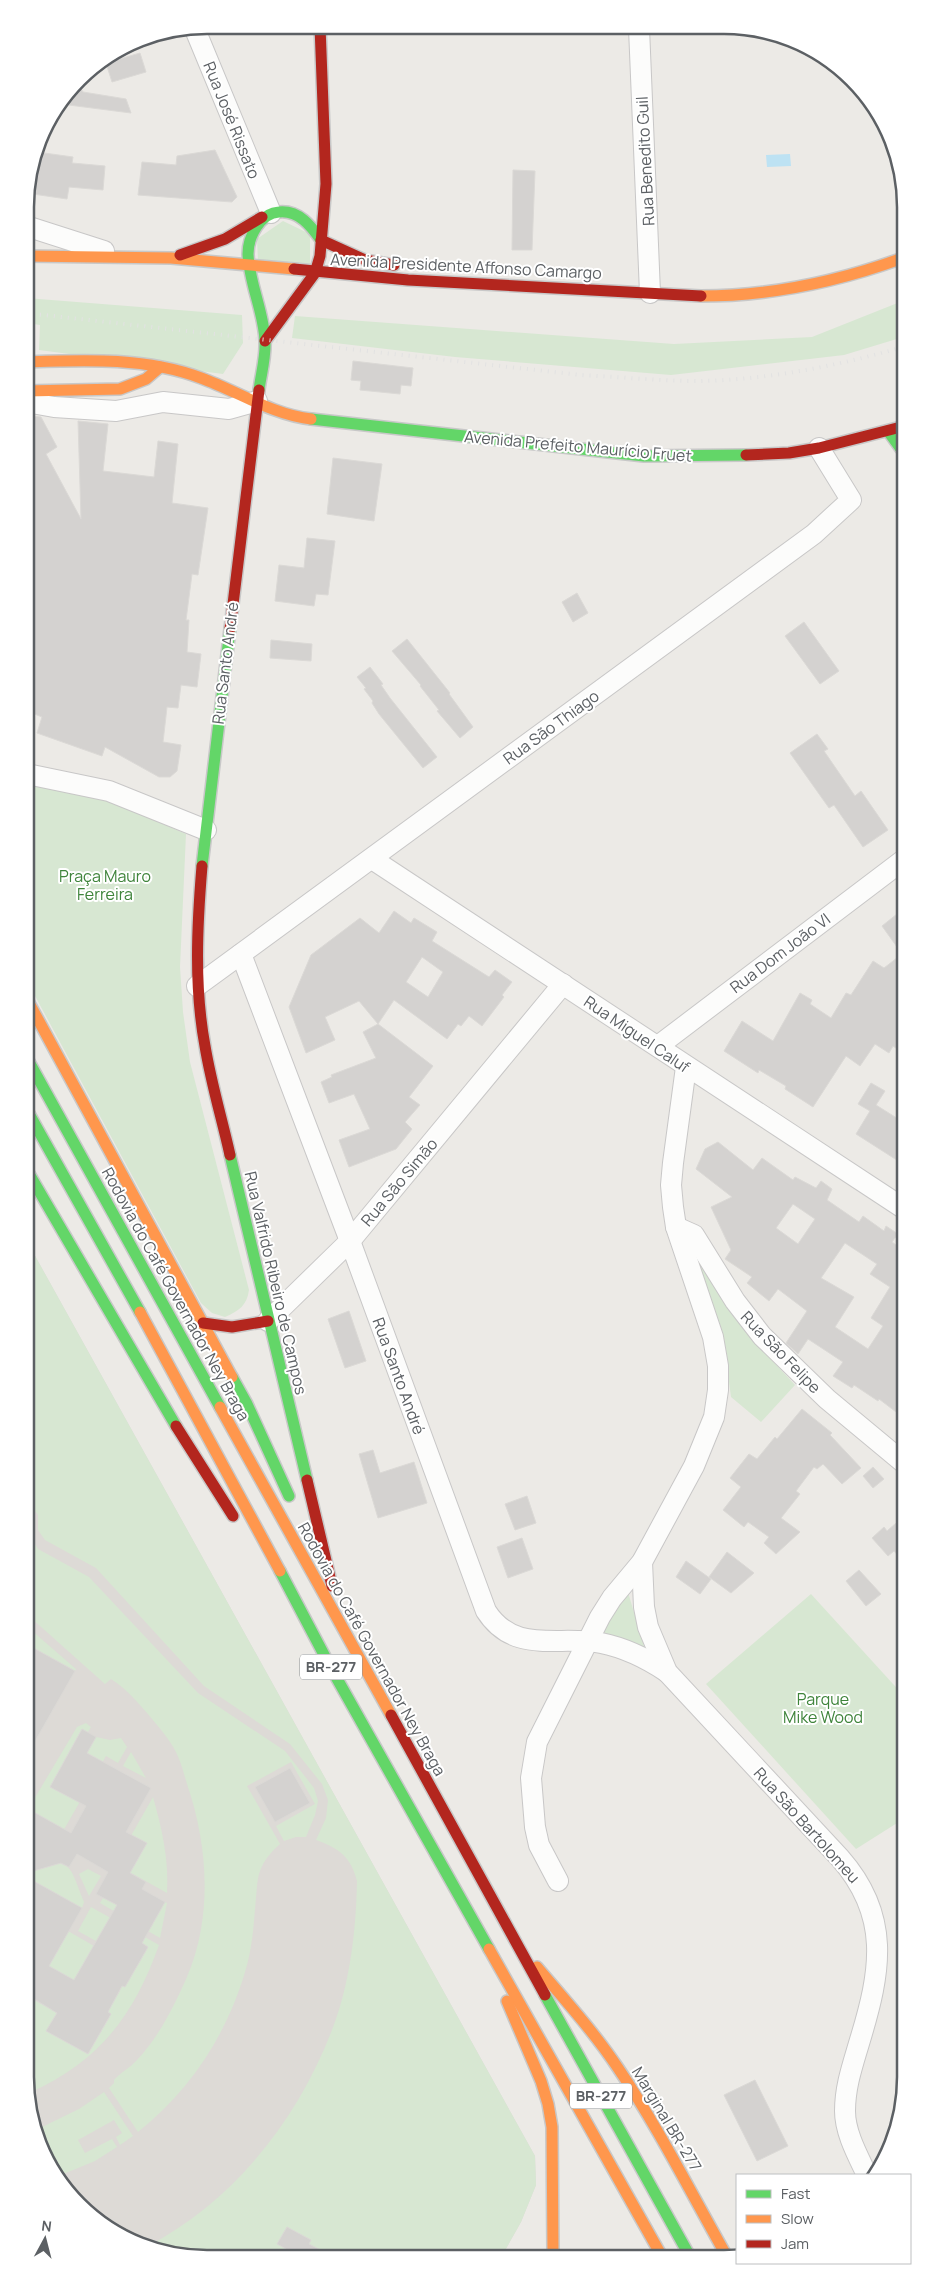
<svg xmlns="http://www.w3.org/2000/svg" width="931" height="2284" font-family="Manrope,sans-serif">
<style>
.education{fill:#dddad6}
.green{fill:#d7e7d2;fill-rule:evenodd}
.water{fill:#bde2f3}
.building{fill:#d4d2d0;stroke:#dbd9d6;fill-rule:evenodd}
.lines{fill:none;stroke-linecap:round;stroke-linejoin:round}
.street-casing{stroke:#c8c7c7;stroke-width:22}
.fast-casing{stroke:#c8c8c8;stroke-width:14}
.slow-casing{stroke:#c8c8c8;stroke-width:14}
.jam-casing{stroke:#c8c8c8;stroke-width:14}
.street{stroke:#fcfcfb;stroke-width:20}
.fast{stroke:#63d668;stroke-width:11}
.slow{stroke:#ff974d;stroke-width:11}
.jam{stroke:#b3261e;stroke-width:11}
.rail{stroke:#e2e2e2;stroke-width:4;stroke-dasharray:1 6;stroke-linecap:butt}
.labels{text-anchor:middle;stroke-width:4;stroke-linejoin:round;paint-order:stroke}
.shield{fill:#fff;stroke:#8d9092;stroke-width:1}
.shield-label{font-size:15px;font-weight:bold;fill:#5c6064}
.street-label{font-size:16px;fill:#5c6064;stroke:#fff}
.park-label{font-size:16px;fill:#3f843b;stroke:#fff}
.rim{fill:none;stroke:#5c6064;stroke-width:2.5}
</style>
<rect width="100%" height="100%" fill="#eceae6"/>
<polygon class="education" points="29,1245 535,2156 536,2185 521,2222 503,2254 171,2256 126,2240 78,2206 49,2168 31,2124"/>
<g class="green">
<polygon points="283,221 310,234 310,266 258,261 257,239"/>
<polygon points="26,298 242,315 243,343 223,374 39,350 40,325 26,323"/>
<polygon points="900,302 900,338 844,355 671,375 455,357 292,338 295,316 674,344 812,337"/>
<path d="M27,783L110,801L186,834L180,967L183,1012L190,1062L249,1290C247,1305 239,1311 225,1317L212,1313L201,1303L28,983Z"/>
<polygon points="687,1239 723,1301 745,1331 795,1385 761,1422 731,1397 724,1344"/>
<path d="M29,1245L535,2156L536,2185L521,2222L503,2254L171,2256L146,2247C233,2202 297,2121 332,2030C350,1984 356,1931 357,1881C351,1857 339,1848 316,1840L326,1818L328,1800L322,1784L290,1744L204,1686L96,1568L45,1540L38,1530V1515L29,1503V1458L31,1454L29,1452Z"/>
<path d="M29,1535L38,1549L89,1577L198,1693L285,1751L314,1788L318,1801L315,1815L306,1837H296L284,1841L276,1826L315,1804L291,1762L247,1786L280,1844C271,1852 264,1860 260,1871C257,1879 257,1889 256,1897C254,1920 253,1943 247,1965C229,2031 192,2089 138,2132L109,2088L114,2083V2080C121,2072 130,2068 137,2060C159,2037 174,2006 187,1977C213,1916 208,1845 187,1784C184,1774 181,1762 176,1752C169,1738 157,1725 147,1713C136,1700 125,1688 111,1679L105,1684L30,1617Z"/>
<polygon points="627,1589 645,1649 598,1636"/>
<polygon points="811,1594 904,1696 905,1818 856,1849 706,1684"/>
<polygon points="30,1629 76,1669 75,1671 33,1648 30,1655"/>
<polygon points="86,1723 91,1727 88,1732 82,1729 50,1787 86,1753 96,1737 110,1740 121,1738 127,1747 118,1763 106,1756 50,1854 30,1806 77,1727"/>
<polygon points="131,1752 146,1778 123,1766"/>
<path d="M153,1797C162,1829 169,1860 167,1893L115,1864Z"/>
<path d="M30,1863C75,1862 68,1863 84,1902L82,1908L30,1879Z"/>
<polygon points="88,1869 101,1876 89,1896 79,1874"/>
<polygon points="103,1898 123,1908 165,1902 167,1903 160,1938 100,1903"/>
<path d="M91,1907L159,1945C134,2015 100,2061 31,2092L32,1999L57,2013L47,2031L88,2054L111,2014L31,1967V1935L68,1931L94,1946L84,1964L125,1987L148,1947L107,1923L96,1941L78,1931ZM81,1968L120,1991L109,2009L70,1986Z"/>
<polygon points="104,2092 133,2136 120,2145 116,2137 122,2133 114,2120 78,2140 85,2153 112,2139 117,2147 95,2161 56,2177 49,2168 34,2131 79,2109"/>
</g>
<polygon class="water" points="790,154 791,166 767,167 766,155"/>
<g class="building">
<polygon points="140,53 146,72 112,82 106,63"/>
<polygon points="77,82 83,92 126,99 131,113 61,104"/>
<polygon points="215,150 237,197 232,202 138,195 142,162 176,165 177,156"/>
<polygon points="37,152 73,157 72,163 105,166 103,190 69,187 67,199 26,193"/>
<polygon points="513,170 535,171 532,250 512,250"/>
<polygon points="353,361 413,368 411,386 401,385 400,394 360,390 361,381 351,380"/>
<polygon points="26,415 41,417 57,447 46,454 81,519 78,421 108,424 103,471 154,477 158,441 178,444 172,503 208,508 198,575 192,574 186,620 189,620 187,652 201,654 197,687 181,685 178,708 167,707 163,742 181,745 177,771 170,777 159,777 105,747 102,756 37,733 42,717 27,711"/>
<polygon points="333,458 382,464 374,521 327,514"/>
<polygon points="307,538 335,541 328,595 316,594 314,606 275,601 279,565 304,568"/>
<polygon points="577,593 588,613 573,622 562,602"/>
<polygon points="804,622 839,671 820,684 785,636"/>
<polygon points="407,639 450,693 449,694 473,727 460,738 437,711 439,710 420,686 421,685 392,651"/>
<polygon points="271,640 312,644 311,661 270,658"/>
<polygon points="370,667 383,684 381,685 390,698 437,757 423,768 379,714 372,703 373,701 364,689 366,688 357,677"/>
<polygon points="817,734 828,749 824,751 855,796 861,791 888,830 863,847 834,805 829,808 790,753"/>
<polygon points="902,910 902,954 882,926"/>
<path d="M394,911L411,923L414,918L437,932L432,941L489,977L495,970L512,982L502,995L504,997L482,1026L469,1016L461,1026L458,1024L447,1039L394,1000L378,1024L359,1001L325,1017L335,1040L306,1053L289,1007L311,955L360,918L379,933ZM422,957L443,972L428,997L406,982Z"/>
<polygon points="902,954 903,1053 893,1046 889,1053 875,1044 860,1066 846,1056 813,1107 785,1089 786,1086 759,1070 758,1073 724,1051 742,1021 773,1041 800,993 812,1000 810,1004 831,1018 846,993 851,995 873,961 884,968"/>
<polygon points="378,1024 433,1066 409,1097 420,1105 405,1122 412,1129 396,1149 349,1167 339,1140 370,1129 354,1094 329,1103 321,1082 332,1077 331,1075 376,1058 363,1032"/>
<polygon points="871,1083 885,1091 876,1105 903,1122 903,1164 856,1134 870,1111 858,1104"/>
<path d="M718,1142L753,1170L762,1158L793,1180L795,1177L816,1188L821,1181L832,1189L827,1200L859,1222L863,1216L884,1231L886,1226L898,1234L892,1242L903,1250L904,1418L879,1399L878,1401L854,1385L852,1388L833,1376L843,1362L808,1339L798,1354L786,1343L807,1311L778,1289L769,1301L747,1283L752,1277L725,1259L731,1250L711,1207L732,1197L696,1169L705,1149ZM793,1204L815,1219L798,1244L776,1228ZM845,1243L877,1264L870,1274L890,1287L871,1318L883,1326L868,1349L835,1327L854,1297L821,1278Z"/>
<polygon points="349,1311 366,1361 345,1368 328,1319"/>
<polygon points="802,1409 832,1433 830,1435 861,1468 842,1484 823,1464 817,1469 814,1467 796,1491 800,1494 781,1518 800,1532 776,1554 764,1543 769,1537 748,1522 744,1527 723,1510 741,1487 730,1478 749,1454 757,1459 775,1437 777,1439"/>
<polygon points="373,1450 380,1473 414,1462 427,1503 378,1518 359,1454"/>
<polygon points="873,1467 884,1479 873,1488 863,1476"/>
<polygon points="527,1496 536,1523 515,1530 505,1504"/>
<polygon points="904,1516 904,1562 894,1551 888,1556 872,1538 884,1527 887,1531"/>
<polygon points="522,1538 533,1569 508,1578 497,1547"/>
<polygon points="727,1552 754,1573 731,1593 709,1577"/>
<polygon points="686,1561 711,1579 700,1594 676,1577"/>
<polygon points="859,1570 881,1594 866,1606 846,1581"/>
<polygon points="30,1646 75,1671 30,1750"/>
<polygon points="82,1729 96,1737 87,1753 151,1788 126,1832 147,1843 130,1873 146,1882 142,1889 165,1902 142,1943 148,1947 125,1987 122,1986 108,2012 111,2014 88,2054 46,2031 57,2013 31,1997 30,1879 82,1908 49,1966 74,1980 117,1905 96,1894 108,1872 77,1854 69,1867 61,1863 30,1872 30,1810 71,1833 86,1806 50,1787"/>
<polygon points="290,1768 310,1803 275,1822 255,1787"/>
<polygon points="755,2080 788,2146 757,2161 724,2095"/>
<polygon points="287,2227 311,2240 309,2244 330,2255 297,2255 277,2244"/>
</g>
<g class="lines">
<g class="street-casing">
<g id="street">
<polyline points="194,27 271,213"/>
<polyline points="639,28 650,293"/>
<polyline points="26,226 104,251"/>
<polyline points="26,402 54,407 116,411 163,402 229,409 257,401"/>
<polyline points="27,774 109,791 206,830"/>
<polyline points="372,859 903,1208"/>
<path d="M241,954L350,1241L486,1611C514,1655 558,1635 601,1643C626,1648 646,1658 667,1672"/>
<polyline points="197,986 814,534 851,500 819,448"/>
<polyline points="658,1046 902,861"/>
<polyline points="676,1227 694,1235 735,1301 762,1336 827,1399 904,1463"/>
<polyline points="268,1321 350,1241 563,984"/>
<path d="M642,1562L644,1607L648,1627L667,1672L840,1858C891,1916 881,1971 860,2040C853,2064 845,2086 845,2111C845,2133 858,2156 867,2175"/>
<polyline points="558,1881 539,1845 535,1827 531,1778 537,1742 600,1617 612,1598 642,1562 694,1466 714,1417 718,1390 718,1366 713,1337 676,1227 673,1207 671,1185 673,1163 686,1067"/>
</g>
</g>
<g class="fast-casing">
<g id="fast">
<path d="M259,390C261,374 266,357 265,341C264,312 249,283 248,254C248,237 260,213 279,212C299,210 311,226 321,240"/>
<polyline points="311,419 644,456 746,455"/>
<polyline points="888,431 901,449"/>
<polyline points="202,866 230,629"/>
<polyline points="28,1060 220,1407"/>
<polyline points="28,1112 140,1312"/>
<polyline points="230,1155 307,1480"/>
<polyline points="28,1172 176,1426"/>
<polyline points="232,1377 247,1404 289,1496"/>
<polyline points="280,1571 331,1668 489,1949"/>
<polyline points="545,1995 688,2253"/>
</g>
</g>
<g class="slow-casing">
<g id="slow">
<polyline points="26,256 171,258 294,269"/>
<path d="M701,296C770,296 836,282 900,259"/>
<path d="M26,362C84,360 145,357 201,378C237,391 273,415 311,419"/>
<polyline points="26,391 120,389 146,379 160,367"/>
<polyline points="28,1001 232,1377"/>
<polyline points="140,1312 280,1571"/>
<polyline points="220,1407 391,1715"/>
<polyline points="489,1949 660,2253"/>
<path d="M537,1967C565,2000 594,2032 618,2068C658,2127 690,2191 725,2253"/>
<polyline points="507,2001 541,2081 548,2104 552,2127 553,2254"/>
</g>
</g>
<g class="jam-casing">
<g id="jam">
<polyline points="321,240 365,260 394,265"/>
<polyline points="180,255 225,239 262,217"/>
<polyline points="294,269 408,280 701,296"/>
<polyline points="265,341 315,273 320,256 326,184 320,26"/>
<polyline points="746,455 789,453 819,448 901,427"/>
<polyline points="230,629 259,390"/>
<path d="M202,866C197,926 194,987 205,1046C211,1083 222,1119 230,1155"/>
<polyline points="203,1323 232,1327 268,1321"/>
<polyline points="176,1426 233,1516"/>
<polyline points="307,1480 332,1586"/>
<polyline points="391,1715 545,1995"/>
</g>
</g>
<use href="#street" class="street"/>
<use href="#fast" class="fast"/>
<use href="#slow" class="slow"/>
<use href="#jam" class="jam"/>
<path class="rail" d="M26,313L581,375C620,377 659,381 699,381C766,380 836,366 900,348"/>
</g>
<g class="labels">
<g class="shield">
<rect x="300" y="1654.5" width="62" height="25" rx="4"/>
<rect x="570" y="2083.5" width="62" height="25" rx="4"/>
</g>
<g class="shield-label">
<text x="331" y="1672">BR-277</text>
<text x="601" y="2101">BR-277</text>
</g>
<g class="street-label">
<text transform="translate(232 120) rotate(68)" y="6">Rua José Rissato</text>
<text transform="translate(645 161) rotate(-93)" y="6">Rua Benedito Guil</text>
<text transform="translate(466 266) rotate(3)" y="6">Avenida Presidente Affonso Camargo</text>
<text transform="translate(578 446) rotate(5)" y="6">Avenida Prefeito Maurício Fruet</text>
<text transform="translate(225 663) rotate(-83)" y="6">Rua Santo André</text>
<text transform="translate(551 727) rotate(-36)" y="6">Rua São Thiago</text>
<text transform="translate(780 953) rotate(-37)" y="6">Rua Dom João VI</text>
<text transform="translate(637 1034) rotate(34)" y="6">Rua Miguel Caluf</text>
<text transform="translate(399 1182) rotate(-50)" y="6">Rua São Simão</text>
<text transform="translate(276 1283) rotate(77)" y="6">Rua Valfrido Ribeiro de Campos</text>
<text transform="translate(176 1294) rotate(61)" y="6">Rodovia do Café Governador Ney Braga</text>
<text transform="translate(781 1352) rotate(46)" y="6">Rua São Felipe</text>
<text transform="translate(399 1376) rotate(70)" y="6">Rua Santo André</text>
<text transform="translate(372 1649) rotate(61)" y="6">Rodovia do Café Governador Ney Braga</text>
<text transform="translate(807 1825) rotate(48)" y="6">Rua São Bartolomeu</text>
<text transform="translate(667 2119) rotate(59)" y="6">Marginal BR-277</text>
</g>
<g class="park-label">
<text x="105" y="882">Praça Mauro<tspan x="105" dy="18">Ferreira</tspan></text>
<text x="823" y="1705">Parque<tspan x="823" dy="18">Mike Wood</tspan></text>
</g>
</g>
<path d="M0 0H931V2284H0ZM207 34H724A173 173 0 0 1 897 207V2077A173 173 0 0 1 724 2250H207A173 173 0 0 1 34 2077V207A173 173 0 0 1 207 34Z" fill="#fff" fill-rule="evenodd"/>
<path class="rim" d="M207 34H724A173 173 0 0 1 897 207V2077A173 173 0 0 1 724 2250H207A173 173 0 0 1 34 2077V207A173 173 0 0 1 207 34Z"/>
<rect x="736" y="2174" width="175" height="90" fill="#ffffff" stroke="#bebfc1"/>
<rect x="746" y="2190" width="25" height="8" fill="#63d668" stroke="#bebfc1"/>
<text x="781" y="2199" font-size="15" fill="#5c6064">Fast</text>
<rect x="746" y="2215" width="25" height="8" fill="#ff974d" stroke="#bebfc1"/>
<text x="781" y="2224" font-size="15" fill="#5c6064">Slow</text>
<rect x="746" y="2240" width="25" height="8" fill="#b3261e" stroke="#bebfc1"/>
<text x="781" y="2249" font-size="15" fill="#5c6064">Jam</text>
<g transform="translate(45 2239) rotate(7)" stroke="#ffffff" stroke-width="4" paint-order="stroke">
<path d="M0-4L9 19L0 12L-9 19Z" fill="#5c6064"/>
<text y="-8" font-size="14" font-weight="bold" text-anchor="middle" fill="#5c6064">N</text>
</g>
</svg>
